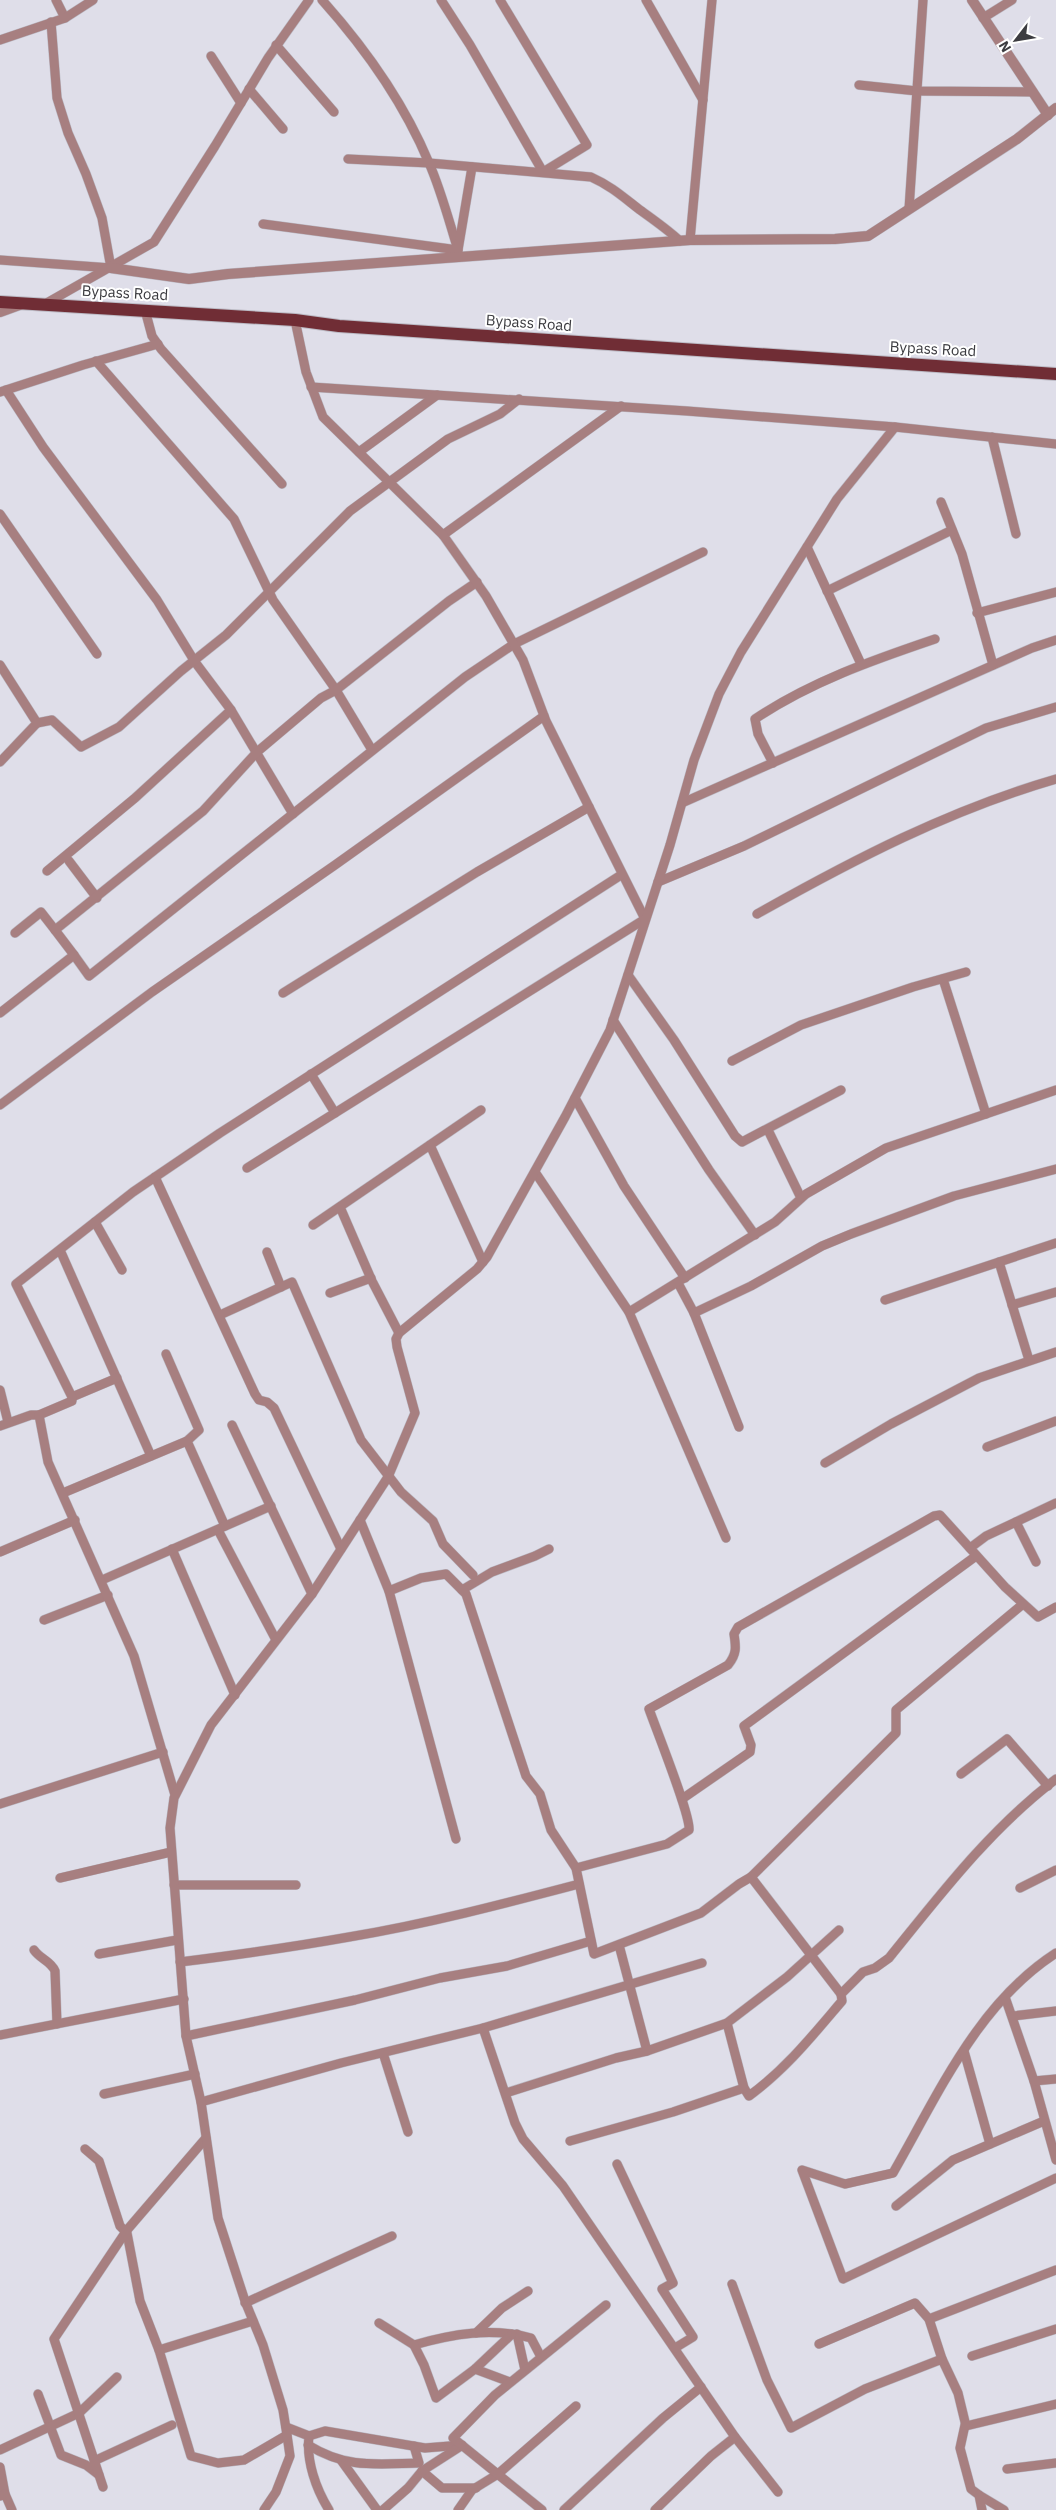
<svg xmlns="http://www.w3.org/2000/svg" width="1056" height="2510" font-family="'IBM Plex Sans',sans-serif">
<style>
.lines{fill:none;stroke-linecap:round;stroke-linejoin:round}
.minor-casing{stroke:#bbbac4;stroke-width:10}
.tertiary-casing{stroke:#bbbac4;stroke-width:11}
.primary-casing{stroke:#bbbac4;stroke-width:14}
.minor{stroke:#a77f80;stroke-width:9}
.tertiary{stroke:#a77f80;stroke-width:10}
.primary{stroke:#702d35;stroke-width:12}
.labels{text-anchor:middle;stroke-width:4;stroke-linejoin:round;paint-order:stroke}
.street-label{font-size:15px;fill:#3c3c40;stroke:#fff}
</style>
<rect width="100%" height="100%" fill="#dfdee9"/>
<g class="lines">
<g class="minor-casing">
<g id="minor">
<polyline points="56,0 65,18"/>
<path d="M322,0C365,48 404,103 429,163C441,190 449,221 458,250V257"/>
<polyline points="441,0 470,45 543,172 587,145 500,0"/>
<polyline points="646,0 703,100"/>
<polyline points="983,18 1012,0"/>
<polyline points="0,40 65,18 93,0"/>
<polyline points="276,45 334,112"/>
<polyline points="211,56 241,103"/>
<polyline points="859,85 917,91 1033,92"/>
<polyline points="249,89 283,129"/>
<path d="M348,159L429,163L591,177C611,186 622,196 640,210C654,220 667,229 680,241"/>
<polyline points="909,209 923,0"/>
<polyline points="263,224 458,250 472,167"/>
<polyline points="690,240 712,0"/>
<polyline points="0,260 111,268 102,218 86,174 68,133 57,98 51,22"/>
<polyline points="45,304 154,242 215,146 268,58 309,0"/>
<polyline points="145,310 152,336 161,349 282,484"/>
<polyline points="96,361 234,519 273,600 336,690 372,750"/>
<polyline points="311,387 687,411 895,427 1056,444"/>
<polyline points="6,390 43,447 157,600 195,662 231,710 293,814"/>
<polyline points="0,392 83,365 158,344"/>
<polyline points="992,437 1016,534"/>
<polyline points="359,452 437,395"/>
<polyline points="941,502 962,554 993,665"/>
<polyline points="0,514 97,654"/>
<polyline points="443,535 621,406"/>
<polyline points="807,547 861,664"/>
<polyline points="827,591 952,530"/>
<polyline points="977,613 1056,592"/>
<polyline points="0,665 37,723 0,762"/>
<polyline points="37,723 52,720 81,747 119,727 181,671 226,635 350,511 448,439 500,414 519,399"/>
<path d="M773,763L758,734L755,719C810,682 873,660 935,639"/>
<polyline points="682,803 1032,648 1056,640"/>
<polyline points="69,861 97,898"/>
<polyline points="47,871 135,798 231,710"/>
<polyline points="658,882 744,846 986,728 1056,707"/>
<path d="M757,914C853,860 949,810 1056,779"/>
<polyline points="15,933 41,912 55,930"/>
<polyline points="74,955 55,930 203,811 257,752 321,698 336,690 449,601 477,582"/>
<polyline points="628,975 674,1040 735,1136 742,1142 841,1090"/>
<polyline points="943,979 986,1114"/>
<polyline points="283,993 477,872 589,807"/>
<polyline points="0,1013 74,955 89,976 465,677 514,644 703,552"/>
<polyline points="613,1020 709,1170 755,1235"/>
<polyline points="732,1061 801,1025 913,987 966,972"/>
<polyline points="311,1074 335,1113"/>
<polyline points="575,1098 624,1186 685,1278"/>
<polyline points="0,1105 152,992 335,865 544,716"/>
<polyline points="768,1130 801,1198"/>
<polyline points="430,1145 483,1262"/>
<polyline points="247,1168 645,919 546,721 523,660 486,596 443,535 323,417 306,372 295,320"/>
<polyline points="535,1172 629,1312 726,1538"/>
<polyline points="155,1177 255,1394 259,1400 267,1402 274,1408 341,1549"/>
<polyline points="340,1207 372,1281 399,1333"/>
<polyline points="95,1222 122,1270"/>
<polyline points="313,1225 481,1110"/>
<polyline points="60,1250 151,1456"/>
<polyline points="267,1252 281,1287"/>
<polyline points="999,1262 1029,1360"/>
<polyline points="678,1283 694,1313 739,1427"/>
<polyline points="330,1293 371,1278"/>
<polyline points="885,1300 1056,1243"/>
<polyline points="1012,1305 1056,1292"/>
<polyline points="629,1312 775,1222 806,1194 886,1148 1056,1090"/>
<polyline points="694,1313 751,1286 822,1246 851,1234 954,1196 1056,1169"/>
<polyline points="220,1315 292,1282 361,1440 401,1492 433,1521 443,1544 473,1575"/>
<polyline points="0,1390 8,1422"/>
<polyline points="72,1397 117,1378"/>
<polyline points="232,1425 312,1594"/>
<polyline points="0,1426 31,1415 39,1415"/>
<polyline points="187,1441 225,1526"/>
<polyline points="987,1447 1056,1421"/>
<polyline points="825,1463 891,1424 979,1378 1056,1352"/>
<polyline points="63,1493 187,1441 199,1430 166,1354"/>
<polyline points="360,1520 389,1591 456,1839"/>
<polyline points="1016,1522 1036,1562"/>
<polyline points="218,1530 276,1640"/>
<polyline points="970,1548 986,1536 1056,1503"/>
<polyline points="172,1549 235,1695"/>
<polyline points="0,1552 75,1520"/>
<polyline points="102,1580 271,1506"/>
<polyline points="462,1590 492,1572 535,1556 549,1549"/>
<polyline points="389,1591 421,1578 446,1574 466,1594 526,1776 540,1794 551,1830 576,1868 594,1954 701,1913 739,1884 751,1877 841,1994"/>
<polyline points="44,1620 108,1595"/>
<polyline points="961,1774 1007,1739 1048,1786"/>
<polyline points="175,1795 134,1656 48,1462 39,1415 72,1401 72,1397 16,1284 133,1192 220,1133 621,875"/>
<polyline points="682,1799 750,1752 751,1745 744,1726 976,1556"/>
<polyline points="0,1804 163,1752"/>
<path d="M576,1868L667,1844L689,1830C691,1816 656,1729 649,1709L728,1665C737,1654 736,1647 734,1634L738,1627L934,1516L940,1515L1005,1587L1038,1617L1056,1607"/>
<polyline points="751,1877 896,1733 896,1710 1023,1604"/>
<polyline points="60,1878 171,1852"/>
<polyline points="174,1885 296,1885"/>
<polyline points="1020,1888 1056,1870"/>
<polyline points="619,1945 647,2051"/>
<path d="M34,1950C40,1959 51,1961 55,1971L57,2024"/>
<path d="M1056,1953C977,2004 938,2095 893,2173L845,2184L802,2170L843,2279L1056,2178"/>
<polyline points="99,1954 177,1940"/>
<path d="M180,1962C236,1955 293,1947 349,1937C427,1924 503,1904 579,1884"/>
<polyline points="1005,1997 1034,2081 1056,2160"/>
<polyline points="1013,2016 1056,2011"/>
<path d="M727,2023L744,2088L749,2096C786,2069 813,2035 842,2001L841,1994L863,1972L875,1968L889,1958C940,1895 990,1829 1056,1779"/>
<polyline points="483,2028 515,2123 523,2139 563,2186 735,2437 778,2492"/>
<polyline points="0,2035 184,1999"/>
<polyline points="186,2036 355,2000 440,1978 507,1966 591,1941"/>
<polyline points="964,2051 990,2144"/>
<polyline points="383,2053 408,2132"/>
<polyline points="1034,2081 1056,2079"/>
<polyline points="506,2093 616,2058 647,2051 727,2023 787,1977 839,1930"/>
<polyline points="104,2094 195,2074"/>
<polyline points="201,2102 341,2063 483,2028 702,1963"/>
<polyline points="570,2141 673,2112 744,2088"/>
<polyline points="85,2149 99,2161 120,2226 127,2233 140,2301 159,2350 191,2456 218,2463 244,2460 287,2435"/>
<polyline points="617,2164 673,2283 662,2289 693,2337 675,2348"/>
<polyline points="896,2206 953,2160 1044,2121"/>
<polyline points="732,2284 767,2380 791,2428 865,2389 942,2359 958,2393 966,2426 1056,2404"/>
<polyline points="245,2303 392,2236"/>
<polyline points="929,2319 1056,2270"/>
<path d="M379,2323L414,2345C452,2334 492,2327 531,2338L541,2357"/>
<polyline points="476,2333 502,2308 528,2291"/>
<polyline points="517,2334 525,2370"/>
<polyline points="819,2344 915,2303 929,2319 942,2359"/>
<polyline points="414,2345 424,2365 436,2398 475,2369 512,2334"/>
<polyline points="159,2350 253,2321"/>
<polyline points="972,2356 1056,2329"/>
<polyline points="475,2369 510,2382"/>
<polyline points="38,2394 61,2455 86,2465 99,2475"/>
<polyline points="965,2425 960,2448 971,2489 979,2495 982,2510"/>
<path d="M286,2427L309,2436C306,2461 316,2489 329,2510"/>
<polyline points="309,2436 325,2431 425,2448 462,2445"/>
<path d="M308,2445C347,2469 376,2464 419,2463L414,2446"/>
<polyline points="0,2450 79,2413 117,2377"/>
<polyline points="341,2460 377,2510"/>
<polyline points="94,2461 172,2425"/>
<polyline points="0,2467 5,2494"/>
<polyline points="1007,2469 1056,2463"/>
<polyline points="422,2471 442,2488 476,2488"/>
<polyline points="103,2487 54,2339 127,2230 206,2138"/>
<polyline points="979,2495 1004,2510"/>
<polyline points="0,2496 5,2494 12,2510"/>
<polyline points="264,2510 276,2492 290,2456 287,2435 283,2410 263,2345 245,2301 218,2218 201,2102 186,2036 170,1828 174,1798 211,1725 312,1594 388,1477 415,1413 397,1347 396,1339 399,1333 477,1269 487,1257 565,1117 610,1030 670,845 694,760 719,694 741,652 837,499 895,427"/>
<polyline points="383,2510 408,2488 422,2471 461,2446"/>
<polyline points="458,2510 472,2490 498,2474 576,2406"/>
<polyline points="542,2510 453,2438 495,2395 606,2305"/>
<polyline points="564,2510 663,2418 701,2387"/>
<polyline points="655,2510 711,2456 735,2437"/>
</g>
</g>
<g class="tertiary-casing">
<g id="tertiary">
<polyline points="972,0 1048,115"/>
<polyline points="111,268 189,279 228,274 690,240 835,239 868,236 1017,139 1056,108"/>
<polyline points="0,312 22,304"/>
</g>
</g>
<g class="primary-casing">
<polyline id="primary" points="0,302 295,320 339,326 1056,374"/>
</g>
<use href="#minor" class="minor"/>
<use href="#tertiary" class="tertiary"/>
<use href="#primary" class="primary"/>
</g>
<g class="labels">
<g class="street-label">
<text transform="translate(125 293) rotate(3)" y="5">Bypass Road</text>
<text transform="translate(529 323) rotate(4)" y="5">Bypass Road</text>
<text transform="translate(933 349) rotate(3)" y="5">Bypass Road</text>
</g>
</g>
<g transform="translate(1016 40) rotate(239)" stroke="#ffffff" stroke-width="4" paint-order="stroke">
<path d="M0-4L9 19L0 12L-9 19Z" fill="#3c3c40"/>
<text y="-8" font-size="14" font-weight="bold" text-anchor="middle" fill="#3c3c40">N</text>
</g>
</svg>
